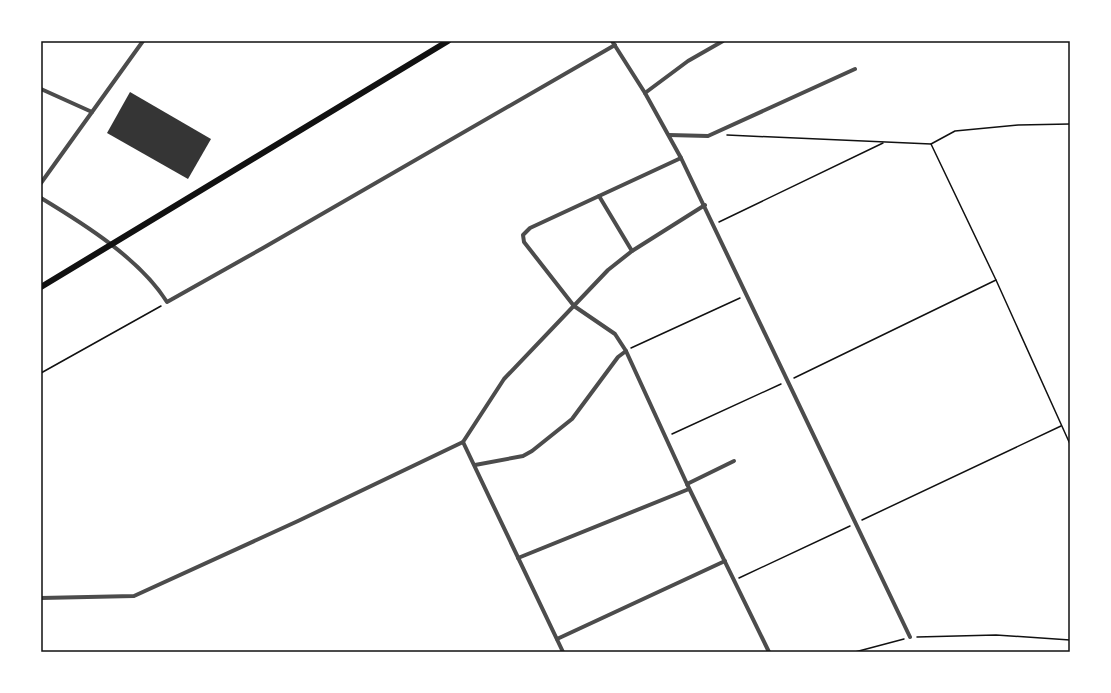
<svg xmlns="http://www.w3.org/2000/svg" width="1111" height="693" font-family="Cabin,sans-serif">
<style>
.building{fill:#353535}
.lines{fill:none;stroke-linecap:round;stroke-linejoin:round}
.path{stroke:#111;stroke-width:1.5}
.minor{stroke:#4c4c4c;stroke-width:4}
.secondary{stroke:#111;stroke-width:6}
.neatline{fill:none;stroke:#111;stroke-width:1.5}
</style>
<rect width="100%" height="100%" fill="#fff"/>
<polygon class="building" points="130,92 211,139 188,179 107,133"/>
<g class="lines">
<g class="path">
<polyline points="727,135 931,144 955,131 1018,125 1070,124"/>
<polyline points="931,144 996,280 1070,444"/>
<polyline points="719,222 883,143"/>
<polyline points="631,348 740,298"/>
<polyline points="41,373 161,306"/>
<polyline points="794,378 996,280"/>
<polyline points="672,434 781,384"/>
<polyline points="862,520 1061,426"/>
<polyline points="739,578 850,526"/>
<polyline points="917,637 996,635 1070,640"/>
<polyline points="855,652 904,639"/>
</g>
<g class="minor">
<polyline points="612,41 645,93 681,158 910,637"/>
<polyline points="41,89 92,112"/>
<polyline points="645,93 688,61 723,41"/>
<polyline points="669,135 708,136 855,69"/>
<polyline points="681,158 530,228 523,235 524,242 574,306 615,334 626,351 687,484 769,652"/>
<polyline points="41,183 143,41"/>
<polyline points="599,196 632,251"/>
<path d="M41,198C84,224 140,259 167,302L263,248L615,45"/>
<polyline points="463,442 563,652"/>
<polyline points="475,465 523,456 532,451 572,419 618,357 626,351"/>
<polyline points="687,484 734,461"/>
<polyline points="518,558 689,489"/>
<polyline points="41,598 134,596 298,521 463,442 504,379 608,270 632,251 705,205"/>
<polyline points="557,639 725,561"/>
</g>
<polyline class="secondary" points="41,287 448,41"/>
</g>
<rect width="1111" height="693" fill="none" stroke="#ffffff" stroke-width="84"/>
<rect x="42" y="42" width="1027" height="609" class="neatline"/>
</svg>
